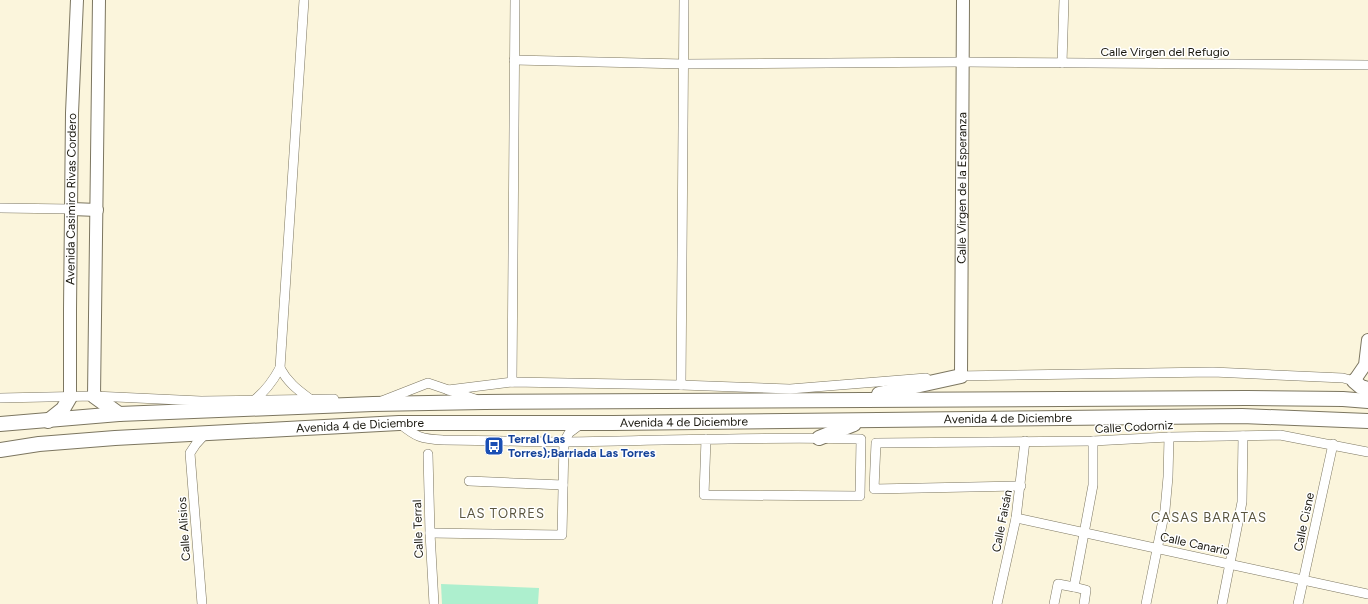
<svg xmlns="http://www.w3.org/2000/svg" width="1368" height="604" font-family="Figtree,sans-serif">
<style>
.garden{fill:#adefce}
.lines{fill:none;stroke-linecap:round;stroke-linejoin:round}
.street-casing{stroke:#7c7660;stroke-width:10}
.secondary-casing{stroke:#7c7660;stroke-width:14}
.primary-casing{stroke:#7c7660;stroke-width:16}
.street{stroke:#fff;stroke-width:9}
.secondary{stroke:#fff;stroke-width:12}
.primary{stroke:#fff;stroke-width:14}
.labels{text-anchor:middle;stroke-width:3;stroke-linejoin:round;paint-order:stroke}
.street-label{font-size:12px;fill:#19170e;stroke:#fff}
.transit-label{font-size:12px;font-weight:bold;fill:#164399;stroke:#fff;text-anchor:start}
.neighbourhood-label{font-size:13px;letter-spacing:1px;fill:#5a553f;stroke:#fff}
</style>
<rect width="100%" height="100%" fill="#fbf5dc"/>
<polygon class="garden" points="441,584 539,588 538,604 442,604"/>
<g class="lines">
<g class="street-casing">
<g id="street">
<polyline points="514,60 684,64 962,62 1368,65"/>
<polyline points="1062,63 1064,0"/>
<polyline points="0,208 72,209"/>
<polyline points="280,368 304,0"/>
<polyline points="956,376 1213,372 1343,378 1354,381"/>
<polyline points="512,382 515,0"/>
<polyline points="681,385 684,0"/>
<polyline points="448,390 512,382 681,385 790,389 926,378"/>
<polyline points="0,398 94,396 201,401 334,399"/>
<path d="M253,401C265,392 273,381 280,368C288,383 298,390 310,399"/>
<polyline points="382,401 428,383 475,399"/>
<path d="M399,423C416,437 421,439 443,440C484,440 524,442 564,442C663,441 762,436 861,439L860,496L704,495L706,439"/>
<polyline points="428,454 430,533 434,604"/>
<polyline points="469,481 563,485"/>
<polyline points="1021,486 874,489 876,443 1093,441 1169,437 1280,435 1368,452"/>
<polyline points="1016,518 1368,594"/>
<polyline points="430,533 562,535 564,442 569,433 581,424"/>
<polyline points="1074,587 1086,590 1084,604"/>
<polyline points="202,604 190,453 196,444 207,432"/>
<polyline points="997,604 1016,518 1025,441"/>
<polyline points="1054,604 1058,584 1074,587 1093,485 1093,441"/>
<polyline points="1146,604 1165,510 1168,477 1169,437"/>
<polyline points="1222,604 1242,502 1243,436"/>
<polyline points="1298,604 1333,444"/>
</g>
</g>
<g class="secondary-casing">
<g id="secondary">
<polyline points="72,209 97,210"/>
<path id="s1" d="M961,376L963,0"/>
<polyline points="1354,381 1365,365 1368,340"/>
<polyline points="94,396 99,0"/>
<path id="s2" d="M70,397V310L72,113L77,0"/>
</g>
</g>
<g class="primary-casing">
<g id="primary">
<polyline points="1354,381 1361,387 1368,389"/>
<polyline points="879,394 961,376"/>
<polyline points="94,396 119,414"/>
<polyline points="48,421 63,409 70,397"/>
<polyline points="0,424 119,414 373,404 484,402 1247,398 1343,399 1368,401"/>
<polyline points="819,438 854,424"/>
<path id="s3" d="M0,450L39,444L115,438L399,423H613L1242,416L1368,421"/>
</g>
</g>
<use href="#street" class="street"/>
<use href="#secondary" class="secondary"/>
<use href="#primary" class="primary"/>
</g>
<defs>
<g id="bus-square" transform="scale(1)"><rect x="-9" y="-9" width="18" height="18" rx="4" fill="#1a4fb4" stroke="#fff"/><path d="M-5-6H5V4H4V6H2V4H-2V6H-4V4H-5ZM-3.5-4V0h7V-4ZM-3.5 1.2v1.5H-2V1.2ZM2 1.2v1.5H3.5V1.2Z" fill="#fff"/></g>
</defs>
<g fill-rule="evenodd">
<use href="#bus-square" x="494" y="446"/>
</g>
<g class="labels">
<g class="street-label">
<text x="1165" y="56">Calle Virgen del Refugio</text>
<text dy="4" stroke="none"><textPath href="#s1" startOffset="188">Calle Virgen de la Esperanza</textPath></text>
<text dy="4" stroke="none"><textPath href="#s2" startOffset="198">Avenida Casimiro Rivas Cordero</textPath></text>
<text dy="4" stroke="none"><textPath href="#s3" startOffset="1009">Avenida 4 de Diciembre</textPath></text>
<text dy="4" stroke="none"><textPath href="#s3" startOffset="685">Avenida 4 de Diciembre</textPath></text>
<text dy="4" stroke="none"><textPath href="#s3" startOffset="361">Avenida 4 de Diciembre</textPath></text>
<text transform="translate(1134 427) rotate(-3)" y="4">Calle Codorniz</text>
<text transform="translate(1002 521) rotate(-79)" y="4">Calle Faisán</text>
<text transform="translate(1304 522) rotate(-78)" y="4">Calle Cisne</text>
<text transform="translate(184 529) rotate(-94)" y="4">Calle Alisios</text>
<text transform="translate(418 529) rotate(-92)" y="4">Calle Terral</text>
<text transform="translate(1195 544) rotate(12)" y="4">Calle Canario</text>
</g>
<g class="transit-label">
<text x="508" y="443">Terral (Las<tspan x="508" dy="14">Torres);Barriada Las Torres</tspan></text>
</g>
<g class="neighbourhood-label">
<text x="502" y="518">LAS TORRES</text>
<text x="1209" y="522">CASAS BARATAS</text>
</g>
</g>
</svg>
